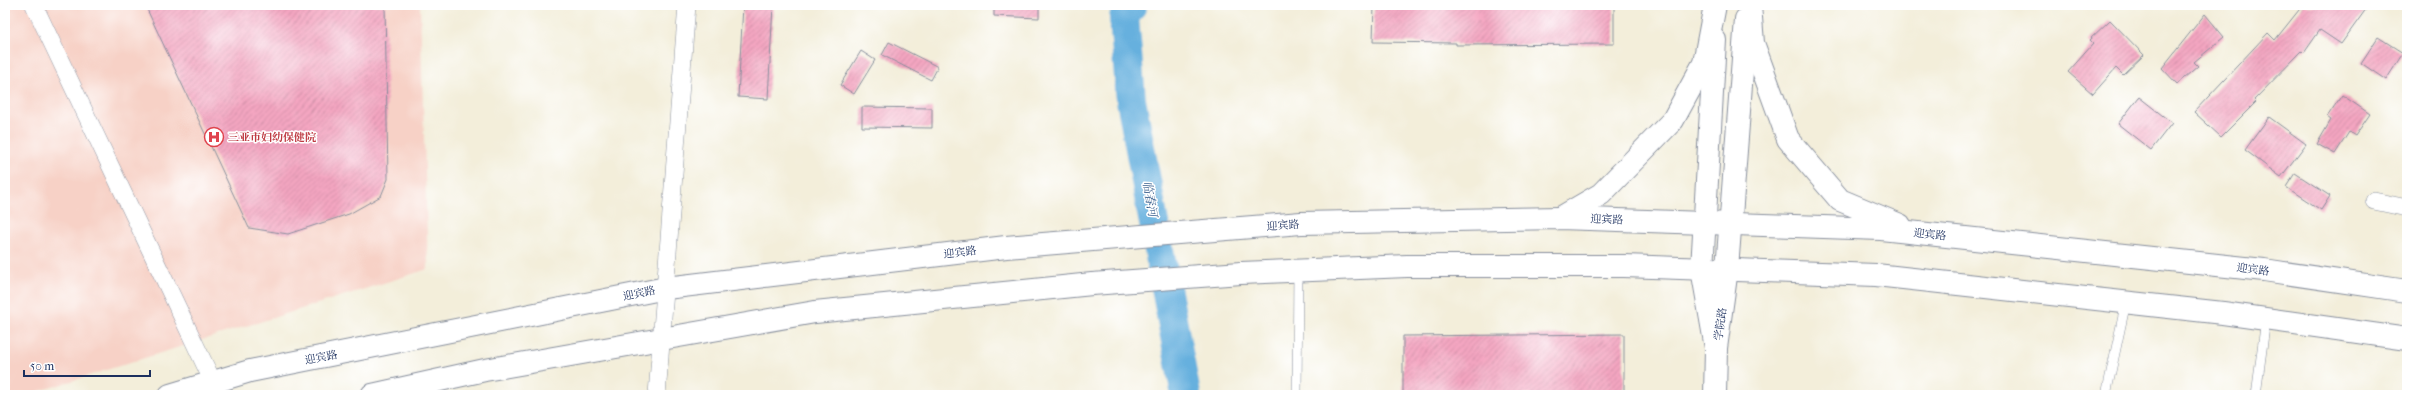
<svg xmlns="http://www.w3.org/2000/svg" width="2412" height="400" font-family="'IM FELL French Canon','Noto Serif SC',serif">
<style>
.built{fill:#f7d1c6}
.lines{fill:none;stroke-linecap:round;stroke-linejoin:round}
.river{stroke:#66b0de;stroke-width:30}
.building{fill:url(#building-hatch)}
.service-casing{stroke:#878e9c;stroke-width:10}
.minor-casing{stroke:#878e9c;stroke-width:18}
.tertiary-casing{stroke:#878e9c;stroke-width:24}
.secondary-casing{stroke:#878e9c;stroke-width:24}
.trunk-casing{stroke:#878e9c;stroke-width:24}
.service{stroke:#fff;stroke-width:9}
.minor{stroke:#fff;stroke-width:17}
.tertiary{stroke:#fff;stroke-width:22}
.secondary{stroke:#fff;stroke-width:22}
.trunk{stroke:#fff;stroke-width:22}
.labels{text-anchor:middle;stroke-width:3;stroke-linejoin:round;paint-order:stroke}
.health-label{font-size:11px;font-weight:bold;fill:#be3a42;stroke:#fff;text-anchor:start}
.street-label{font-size:11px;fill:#1b2f5e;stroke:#fff}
.water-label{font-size:12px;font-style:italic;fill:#355c8b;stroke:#fff}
</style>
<defs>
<pattern id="building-hatch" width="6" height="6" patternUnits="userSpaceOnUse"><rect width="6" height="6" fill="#f4a6c1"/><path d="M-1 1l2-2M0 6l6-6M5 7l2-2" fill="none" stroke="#c588a0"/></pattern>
</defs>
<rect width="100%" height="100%" fill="#fff"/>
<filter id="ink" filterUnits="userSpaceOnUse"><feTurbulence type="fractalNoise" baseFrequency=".025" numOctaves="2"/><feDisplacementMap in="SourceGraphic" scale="8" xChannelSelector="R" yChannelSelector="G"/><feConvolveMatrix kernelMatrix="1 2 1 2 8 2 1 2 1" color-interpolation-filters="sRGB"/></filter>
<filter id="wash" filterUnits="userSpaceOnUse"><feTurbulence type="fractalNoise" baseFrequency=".012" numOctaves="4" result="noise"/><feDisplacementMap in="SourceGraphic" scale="16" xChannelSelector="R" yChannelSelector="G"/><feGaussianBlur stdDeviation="0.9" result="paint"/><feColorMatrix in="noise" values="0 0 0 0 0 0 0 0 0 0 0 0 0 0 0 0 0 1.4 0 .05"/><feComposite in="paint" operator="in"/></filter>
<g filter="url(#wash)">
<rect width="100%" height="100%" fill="#f3eeda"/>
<polygon class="built" points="5,5 420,5 428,269 27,395 5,395"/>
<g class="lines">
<polyline class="river" points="1132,5 1124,18 1131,100 1186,395"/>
</g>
<g id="blocks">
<g class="building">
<polygon points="145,5 385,5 388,179 381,196 349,214 288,234 249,228"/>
<polygon points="743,5 773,5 768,99 738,97"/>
<polygon points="994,5 1039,5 1039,18 994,16"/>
<polygon points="1374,5 1614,5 1614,44 1456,45 1456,43 1373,42"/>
<polygon points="2303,5 2369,5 2341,44 2320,30 2304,53 2302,51 2254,100 2256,102 2221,137 2194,112 2268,33 2275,40"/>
<polygon points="2205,14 2224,37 2194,62 2198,66 2177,84 2162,68"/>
<polygon points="2110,20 2144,55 2123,75 2116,68 2093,94 2068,72 2093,44 2089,40"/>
<polygon points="2378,37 2403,53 2386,80 2361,63"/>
<polygon points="889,42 938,67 931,80 882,55"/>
<polygon points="861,51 875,60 854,94 840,85"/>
<polygon points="2342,95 2370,114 2355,136 2349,132 2335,154 2317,144 2331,120 2327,117"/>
<polygon points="2139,97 2172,123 2151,150 2118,124"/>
<polygon points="862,107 932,108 932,128 862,127"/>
<polygon points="2269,117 2306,144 2281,177 2245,150"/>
<polygon points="2295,173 2330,196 2321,210 2286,187"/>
<polygon points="1624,334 1624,395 1403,395 1403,336"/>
</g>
</g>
</g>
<g filter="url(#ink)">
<use href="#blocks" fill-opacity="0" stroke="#878e9c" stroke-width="1"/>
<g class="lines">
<g class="service-casing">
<g id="service">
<polyline points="1297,395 1298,270"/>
<polyline points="2106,395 2126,302"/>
<polyline points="2256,395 2266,319"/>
</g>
</g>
<g class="minor-casing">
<g id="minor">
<polyline points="34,5 213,382"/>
<polyline points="2374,201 2407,208"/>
<polyline points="657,395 687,5"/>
</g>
</g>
<g class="tertiary-casing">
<polyline id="tertiary" points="1715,395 1716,348"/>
</g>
<g class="secondary-casing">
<polyline id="secondary" points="1715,40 1702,269 1716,348 1727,269 1746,19"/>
</g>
<g class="trunk-casing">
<g id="trunk">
<polyline points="1750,5 1753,43 1788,139 1840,200 1900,225"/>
<polyline points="1560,218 1601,194 1673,120 1704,63 1715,5"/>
<polyline points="170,395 250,371 666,288 1006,247 1301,223 1560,218 1881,229 2264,270 2407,291"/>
<polyline points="372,395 485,370 815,312 1092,284 1241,273 1407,266 1624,266 1876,275 2223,313 2407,339"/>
</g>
</g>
<use href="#service" class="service"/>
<use href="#minor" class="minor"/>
<use href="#tertiary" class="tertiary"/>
<use href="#secondary" class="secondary"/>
<use href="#trunk" class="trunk"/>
</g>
</g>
<defs>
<g id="hospital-ring" transform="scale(1)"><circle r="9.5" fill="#fff" stroke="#e0444e" stroke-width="1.5"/><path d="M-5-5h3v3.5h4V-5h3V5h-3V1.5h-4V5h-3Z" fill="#e0444e"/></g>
</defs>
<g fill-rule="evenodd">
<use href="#hospital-ring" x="214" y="137"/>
</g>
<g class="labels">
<g class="health-label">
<text x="228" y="141">三亚市妇幼保健院</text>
</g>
<g class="street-label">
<text transform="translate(1607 219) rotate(2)" y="4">迎宾路</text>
<text transform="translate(1283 225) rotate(-4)" y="4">迎宾路</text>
<text transform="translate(1930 234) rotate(6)" y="4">迎宾路</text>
<text transform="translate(960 252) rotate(-7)" y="4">迎宾路</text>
<text transform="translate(2253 269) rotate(7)" y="4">迎宾路</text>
<text transform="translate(639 293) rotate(-12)" y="4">迎宾路</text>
<text transform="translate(1720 324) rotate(-82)" y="4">学院路</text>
<text transform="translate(321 357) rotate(-11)" y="4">迎宾路</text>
</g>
<g class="water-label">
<text transform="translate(1150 199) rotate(80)" y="4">临春河</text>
</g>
</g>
<rect width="2412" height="400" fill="none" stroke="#fff" stroke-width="20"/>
<path d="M24 370v6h126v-6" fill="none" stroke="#1b2f5e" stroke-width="2"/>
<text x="30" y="370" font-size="12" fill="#1b2f5e" stroke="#ffffff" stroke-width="3" paint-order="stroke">50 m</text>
</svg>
